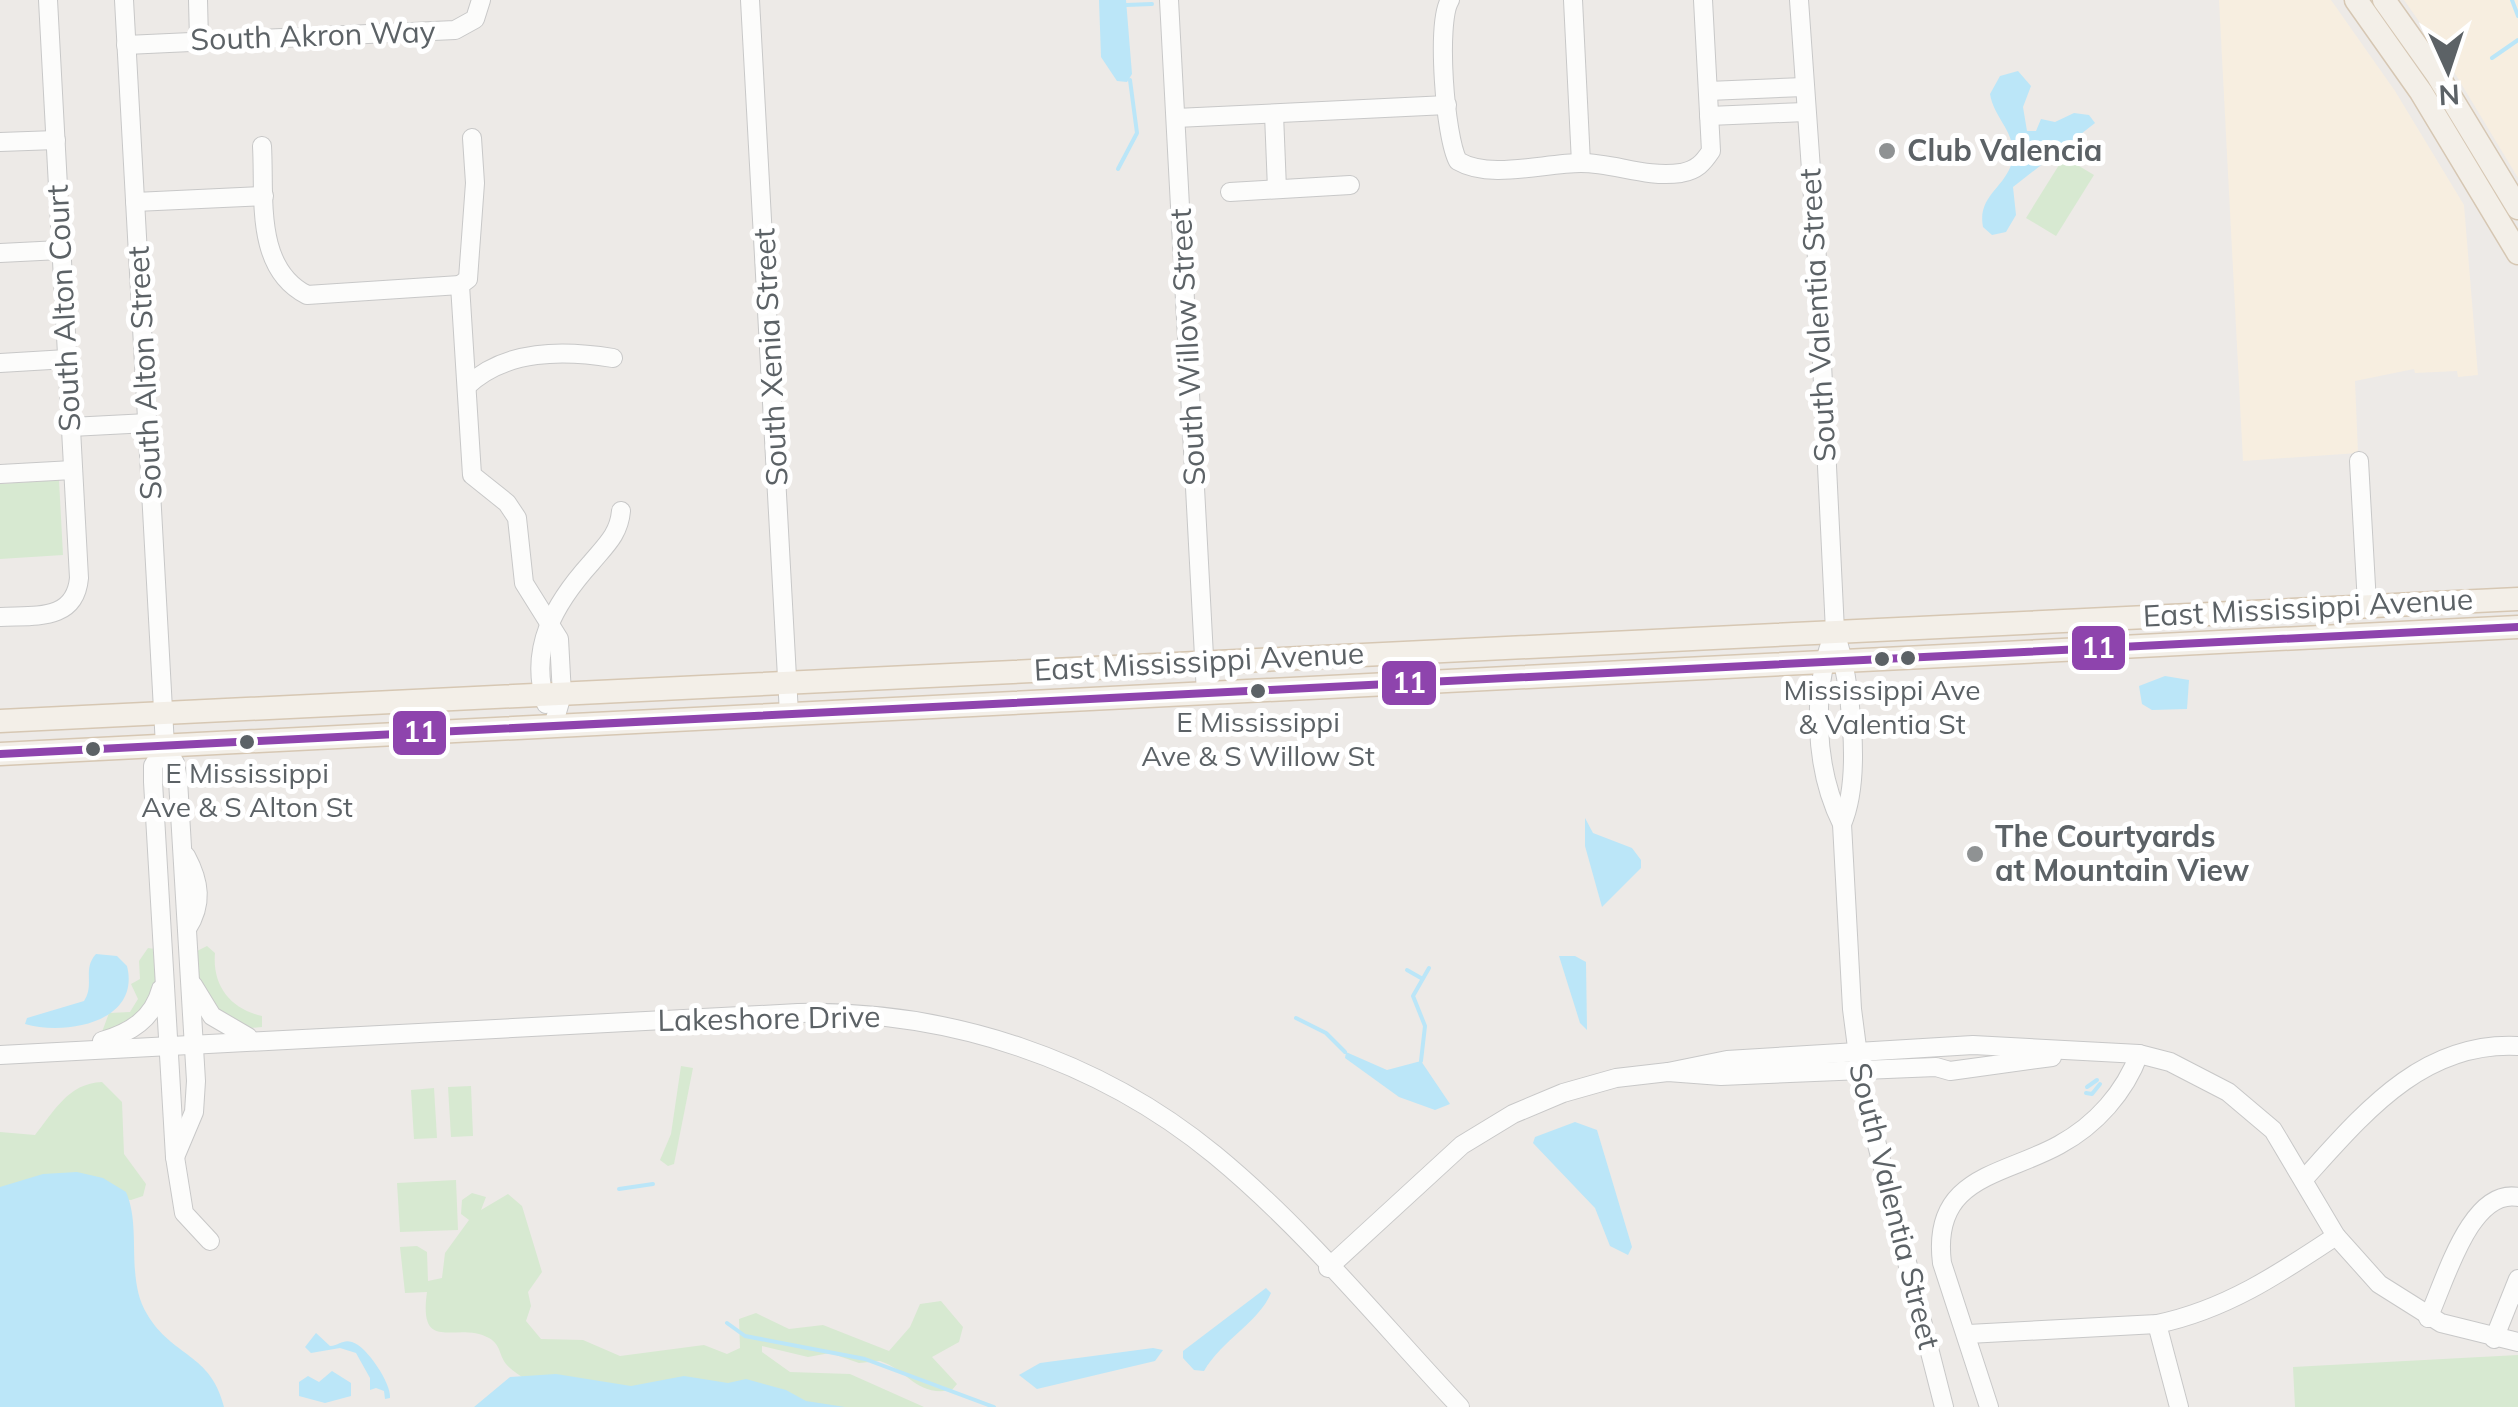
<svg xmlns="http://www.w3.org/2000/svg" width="2518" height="1407" font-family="Mulish,sans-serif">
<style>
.commercial{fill:#f7eee0}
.green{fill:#d7e9d1}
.water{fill:#bbe6f8}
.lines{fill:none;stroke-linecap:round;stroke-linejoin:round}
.stream{stroke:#bbe6f8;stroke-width:4}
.minor-casing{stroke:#c8c8c8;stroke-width:20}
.major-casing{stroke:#d6c7b3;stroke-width:25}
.minor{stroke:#fcfcfb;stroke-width:18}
.major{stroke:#f3efe8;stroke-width:22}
.bus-1-casing{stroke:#fff;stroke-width:15}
.bus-1{stroke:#8e44ad;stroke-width:8}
.poi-dot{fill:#8f9293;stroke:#fff;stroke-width:4}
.bus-dot{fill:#5c6266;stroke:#fff;stroke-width:4}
.labels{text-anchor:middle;stroke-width:10;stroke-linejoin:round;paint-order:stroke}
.bus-label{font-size:28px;fill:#5c6266;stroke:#fff}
.street-label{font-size:30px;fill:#5c6266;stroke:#fff}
.poi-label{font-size:30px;font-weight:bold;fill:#5c6266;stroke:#fff;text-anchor:start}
.line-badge{stroke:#fff;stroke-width:4}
.badge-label{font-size:28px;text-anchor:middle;font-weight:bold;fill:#fff}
</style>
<rect width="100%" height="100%" fill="#edeae7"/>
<g class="commercial">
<polygon points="2219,0 2331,0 2395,91 2464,205 2478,375 2458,377 2457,371 2415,373 2414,369 2355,381 2358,453 2243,461"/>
<polygon points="2404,0 2518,0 2518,178 2451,67"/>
</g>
<g class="green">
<polygon points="2064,157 2094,175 2056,236 2026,218"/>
<polygon points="59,480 63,555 0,559 0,484"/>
<path d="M207,946L215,953C212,986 231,1009 262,1016V1027L240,1029L199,996L197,951Z"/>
<polygon points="148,948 155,949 162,984 134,1022 102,1032 109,1013 130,1012 138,999 131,984 140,979 139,961"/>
<polygon points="681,1066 693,1068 674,1164 668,1166 660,1160 671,1134"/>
<path d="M102,1082L122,1102L124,1154L146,1184L143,1196L131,1200L0,1190V1132L35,1135C53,1113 68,1083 102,1082Z"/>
<polygon points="471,1086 473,1136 451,1137 448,1087"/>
<polygon points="434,1088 437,1138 414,1139 411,1090"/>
<polygon points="456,1180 458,1230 400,1232 397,1183"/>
<path d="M472,1193L486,1197L481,1210L508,1194L522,1206L542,1272L528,1292L531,1306L526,1321L541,1339L583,1340L620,1356L704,1345L727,1354L740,1348L739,1319L756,1313L789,1329L823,1325L889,1351L910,1327L920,1304L941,1301L963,1327L959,1342L932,1357L957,1384L952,1390C916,1397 908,1370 880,1361L859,1363L830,1353L808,1357L762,1346V1352L790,1372L850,1374L924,1407H796L526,1380C520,1375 511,1370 506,1364C499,1355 501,1345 489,1338C457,1320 418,1356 427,1292L405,1293L400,1247L417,1246L427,1252L428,1281L442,1278L445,1253L469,1220L461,1214L462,1200Z"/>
<polygon points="2518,1355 2518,1407 2295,1407 2293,1367"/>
</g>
<g class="water">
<polygon points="1099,0 1126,0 1132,74 1127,82 1117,81 1101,57"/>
<path d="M2018,71L2031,86L2023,107L2027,131H2036L2041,119L2055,122L2074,113L2089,115L2095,123L2013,187L2016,215L2006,232L1992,235L1983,227C1977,196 2005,188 2012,162C2019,135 1994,119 1990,94L2000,76Z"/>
<polygon points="2165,676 2189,680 2187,709 2152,710 2142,704 2139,686"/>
<polygon points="1585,818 1593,833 1632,848 1641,860 1641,868 1602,907 1585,846"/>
<path d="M96,954L117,956L127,966C141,1022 66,1036 25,1024L27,1018L84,1001C95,985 82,969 96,954Z"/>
<polygon points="1559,956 1575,956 1586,962 1587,1030 1580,1023"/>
<polygon points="1346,1052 1387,1070 1421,1061 1450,1104 1435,1110 1399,1097 1345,1058"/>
<polygon points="1575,1122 1597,1130 1632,1247 1628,1255 1610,1246 1595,1208 1533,1143 1535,1137"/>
<path d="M77,1172L103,1178L126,1192C142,1228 125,1278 147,1314C172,1357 211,1353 224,1407H0V1187L43,1174Z"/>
<path d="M1266,1288L1271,1293C1259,1322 1222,1340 1204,1371L1194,1370L1183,1358V1351Z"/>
<path d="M316,1333L330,1346C340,1345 343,1339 352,1342C367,1346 392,1385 390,1398L385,1399L384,1391L376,1388L370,1390V1378L356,1353L340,1348L311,1353L305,1347Z"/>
<polygon points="1153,1348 1163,1350 1155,1361 1037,1389 1019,1375 1040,1363"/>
<polygon points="332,1371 351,1383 351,1396 325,1403 299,1396 299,1382 308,1376 319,1382"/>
<polygon points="556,1374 631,1386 684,1376 728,1383 746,1379 786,1390 806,1401 845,1407 474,1407 510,1377"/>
</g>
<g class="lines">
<g class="stream">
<polyline points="2512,0 2518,16"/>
<polyline points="1126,5 1152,4"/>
<polyline points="2492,58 2518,40"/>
<polyline points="1118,169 1137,133 1130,80"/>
<polyline points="1407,970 1421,978"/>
<polyline points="1296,1018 1326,1033 1345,1052"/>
<polyline points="1421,1061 1425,1026 1413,996 1429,968"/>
<polyline points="2087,1087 2097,1080"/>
<polyline points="2086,1093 2092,1094 2100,1084"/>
<polyline points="619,1189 653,1184"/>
<polyline points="727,1323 745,1336 865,1359 994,1407"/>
</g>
<g class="minor-casing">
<g id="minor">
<polyline points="124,0 165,746 175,763 178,780 196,1081 194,1112 175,1157"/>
<polyline points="198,0 199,40"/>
<polyline points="750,0 789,714"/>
<polyline points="1169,0 1206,694"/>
<path d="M1450,0C1436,22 1445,138 1458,161C1490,180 1544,163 1581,163C1615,163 1645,178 1681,173C1697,170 1703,163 1711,151L1703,0"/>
<polyline points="1573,0 1581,163"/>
<path d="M1799,0L1816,240L1835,631C1850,680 1863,775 1842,824"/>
<polyline points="126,45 455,30 475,19 481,0"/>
<polyline points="1708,91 1804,87"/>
<polyline points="1274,114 1277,189"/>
<polyline points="1709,116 1805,112"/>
<polyline points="1176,118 1447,105"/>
<polyline points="472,138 475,183 468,279 460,285 472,475 507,503 517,518 524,583 559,639 562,695 553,726"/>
<polyline points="0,142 56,140"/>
<path d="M262,146C265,197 254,268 307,295L460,285"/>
<polyline points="1230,192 1350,185"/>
<polyline points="135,202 264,196"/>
<polyline points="0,253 60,250"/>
<polyline points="0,363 67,359"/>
<path d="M467,386C506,349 564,350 613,358"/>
<polyline points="71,427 148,423"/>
<polyline points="2359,461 2367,604"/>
<polyline points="0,474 73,470"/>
<path d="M0,617C34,615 75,622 79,578L48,0"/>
<path d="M1835,631C1811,688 1814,768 1842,824L1852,1009L1862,1086L1944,1407"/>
<path d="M546,704C528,648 555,603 591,563C606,545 619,534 621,511"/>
<polyline points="165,746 153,766 153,782 175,1157 184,1213 210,1241"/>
<path d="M186,856C200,882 203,904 187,929"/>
<polyline points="193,985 212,1016 248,1037"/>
<path d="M102,1041C130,1033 153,1019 161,989"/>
<path d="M0,1055L798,1013C949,1010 1098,1059 1215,1155C1305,1229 1381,1323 1460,1407"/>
<polyline points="1668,1072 1727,1060 1973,1045 2139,1054 2170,1062 2228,1092 2273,1130 2336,1236 2379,1284 2441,1323 2518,1342"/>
<path d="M2304,1179C2363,1114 2422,1041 2518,1046"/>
<polyline points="1328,1268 1462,1145 1513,1114 1563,1093 1616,1078 1668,1072 1721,1076 1936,1067 1950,1071 2052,1057"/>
<path d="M2428,1318C2445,1282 2470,1188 2518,1197"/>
<polyline points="2157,1324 2179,1407"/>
<path d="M1968,1334L2157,1324C2225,1310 2279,1274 2336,1236"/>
<polyline points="2494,1339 2518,1279"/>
<path d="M1989,1407L1942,1263C1931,1176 2003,1176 2059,1145C2096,1125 2125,1092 2139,1054"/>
</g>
</g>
<g class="major-casing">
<g id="major">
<polyline points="2356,0 2421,92 2518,253"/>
<polyline points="2384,0 2438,76 2518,208"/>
<polyline points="0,721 2518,599"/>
<polyline points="0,754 2518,627"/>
</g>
</g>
<use href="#minor" class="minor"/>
<use href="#major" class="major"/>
<g class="bus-1-casing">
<polyline id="bus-1" points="0,754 2518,627"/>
</g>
<use href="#bus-1" class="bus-1"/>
</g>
<g class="poi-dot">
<circle cx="1887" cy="151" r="10"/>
<circle cx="1975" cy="854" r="10"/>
</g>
<g class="bus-dot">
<circle cx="1908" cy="658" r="9"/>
<circle cx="1882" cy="659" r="9"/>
<circle cx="1258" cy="691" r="9"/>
<circle cx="247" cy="742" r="9"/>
<circle cx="93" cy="749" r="9"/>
</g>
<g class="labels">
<g class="bus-label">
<text x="1882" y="700">Mississippi Ave<tspan x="1882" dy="34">&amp; Valentia St</tspan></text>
<text x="1258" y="732">E Mississippi<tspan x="1258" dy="34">Ave &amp; S Willow St</tspan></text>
<text x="247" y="783">E Mississippi<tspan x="247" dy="34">Ave &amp; S Alton St</tspan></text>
</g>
<g class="street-label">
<text transform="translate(313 36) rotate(-2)" y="10">South Akron Way</text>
<text transform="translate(64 308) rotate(-93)" y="10">South Alton Court</text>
<text transform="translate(1818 315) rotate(-93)" y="10">South Valentia Street</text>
<text transform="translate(1188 347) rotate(-93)" y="10">South Willow Street</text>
<text transform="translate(771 357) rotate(-93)" y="10">South Xenia Street</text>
<text transform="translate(145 373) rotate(-93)" y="10">South Alton Street</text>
<text transform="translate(2308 608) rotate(-3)" y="10">East Mississippi Avenue</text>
<text transform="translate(1199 662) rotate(-3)" y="10">East Mississippi Avenue</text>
<text transform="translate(769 1019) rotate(-1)" y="10">Lakeshore Drive</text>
<text transform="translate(1894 1206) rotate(76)" y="10">South Valentia Street</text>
</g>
<g class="poi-label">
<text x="1907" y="161">Club Valencia</text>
<text x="1995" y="847">The Courtyards<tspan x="1995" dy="34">at Mountain View</tspan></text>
</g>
</g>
<g class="line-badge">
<rect x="2070" y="624" width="57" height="48" rx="10" fill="#8e44ad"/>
<rect x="1380" y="659" width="58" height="48" rx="10" fill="#8e44ad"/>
<rect x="391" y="709" width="57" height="48" rx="10" fill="#8e44ad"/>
</g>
<g class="badge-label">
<text x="2098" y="658">11</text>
<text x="1409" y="693">11</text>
<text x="420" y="742">11</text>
</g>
<g transform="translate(2448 70) rotate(177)" stroke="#ffffff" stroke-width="8" paint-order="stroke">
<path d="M0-8L18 38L0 25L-18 38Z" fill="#5c6266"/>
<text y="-15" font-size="28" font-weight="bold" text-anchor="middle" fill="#5c6266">N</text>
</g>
</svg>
